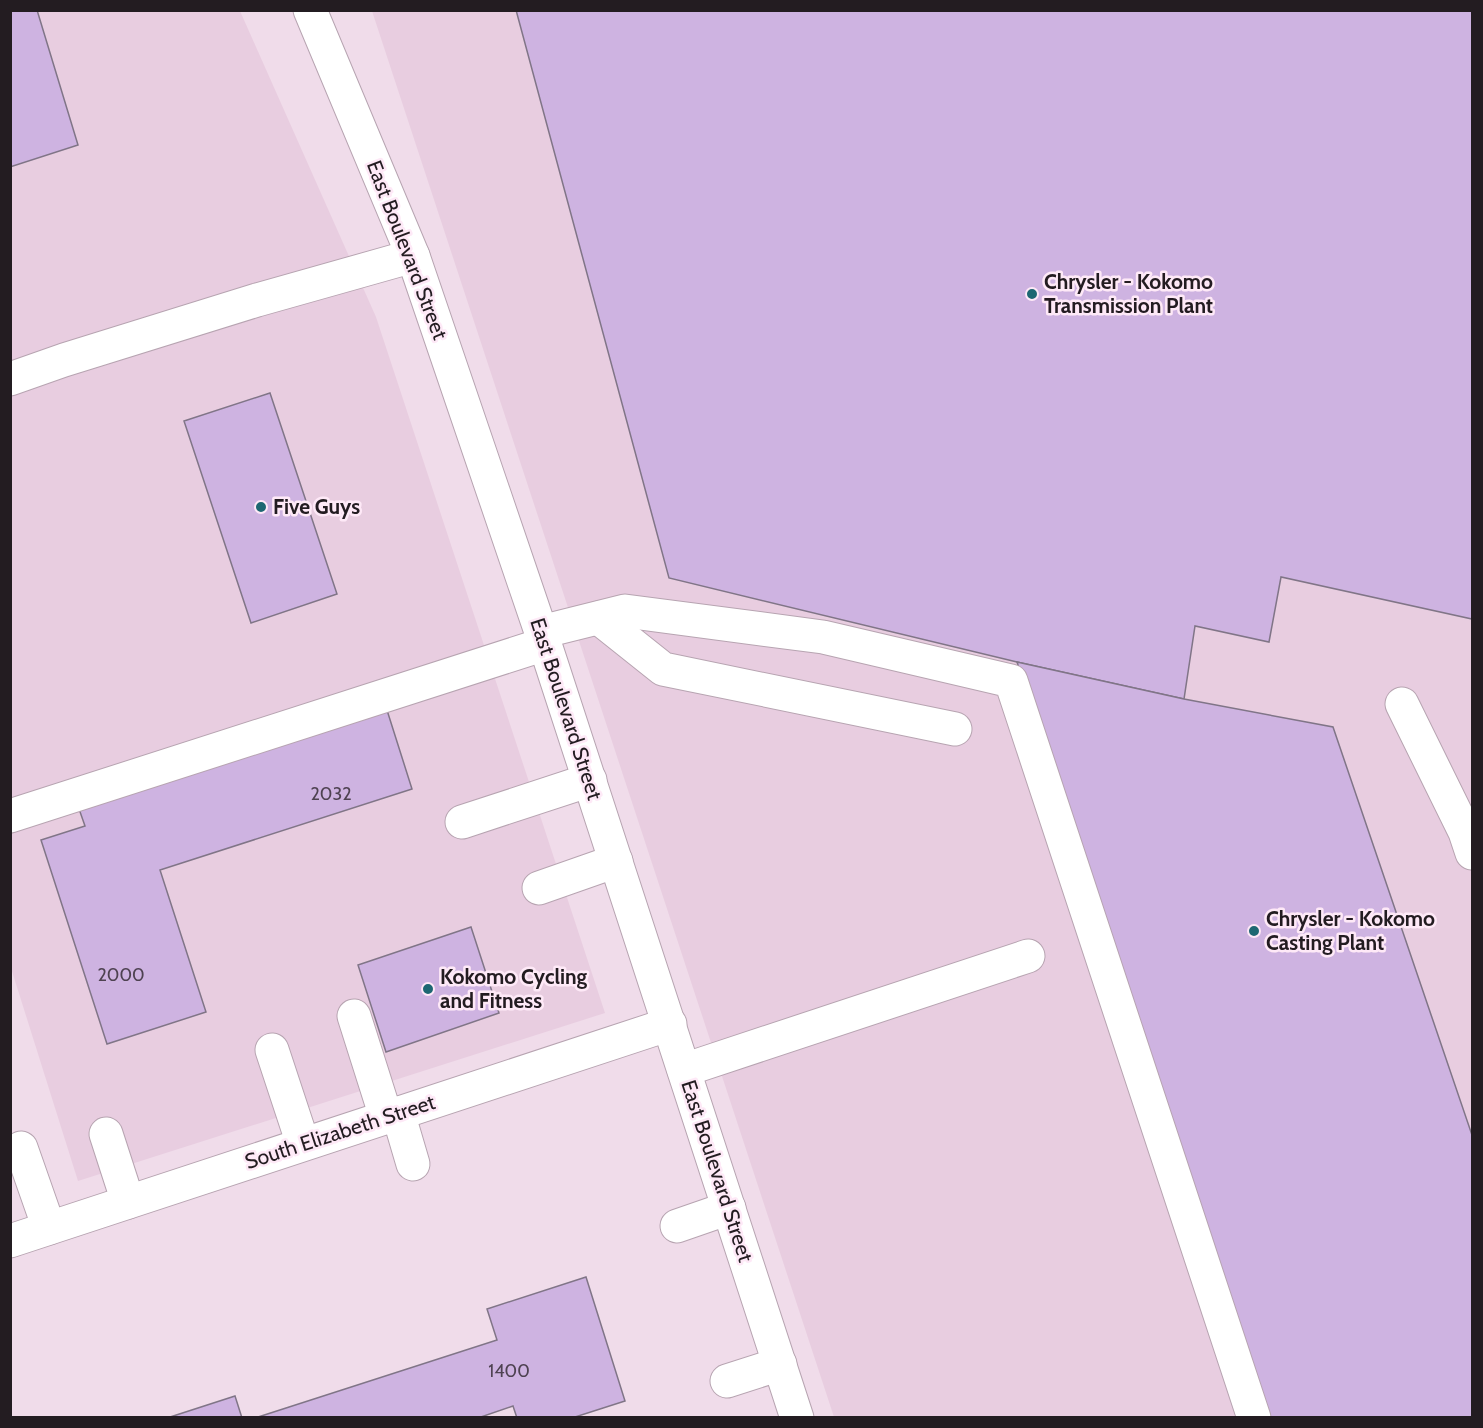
<svg xmlns="http://www.w3.org/2000/svg" width="1483" height="1428" font-family="Cabin,sans-serif">
<style>
.built{fill:#e8cde0}
.building{fill:#ceb3e1;stroke:#807587;stroke-width:1.5}
.lines{fill:none;stroke-linecap:round;stroke-linejoin:round}
.minor-casing{stroke:#b7a4b1;stroke-width:35}
.major-casing{stroke:#b7a4b1;stroke-width:35}
.minor{stroke:#fff;stroke-width:33}
.major{stroke:#fff;stroke-width:33}
.poi-dot{fill:#1d6772;stroke:#fee9f7;stroke-width:2}
.labels{text-anchor:middle;stroke-width:5;stroke-linejoin:round;paint-order:stroke}
.number-label{font-size:18px;fill:#4e4251}
.street-label{font-size:21px;fill:#231c21;stroke:#fee9f7}
.poi-label{font-size:21px;font-weight:bold;fill:#231c21;stroke:#fee9f7;text-anchor:start}
</style>
<rect width="100%" height="100%" fill="#f0dcea"/>
<g class="built">
<polygon points="10,11 240,11 376,317 605,1013 78,1181 11,968"/>
<polygon points="372,11 1472,11 1472,1417 834,1417"/>
</g>
<g class="building">
<polygon points="10,10 37,10 78,145 10,167"/>
<polygon points="516,10 1472,10 1472,619 1281,577 1269,642 1195,626 1184,699 1017,662 669,578"/>
<polygon points="270,393 337,594 251,623 184,421"/>
<polygon points="1017,662 1184,699 1333,727 1472,1135 1472,1418 1267,1418"/>
<polygon points="386,707 412,789 160,870 206,1012 107,1044 41,840 85,826 78,806"/>
<polygon points="471,927 499,1013 386,1052 358,965"/>
<polygon points="586,1277 625,1401 572,1418 517,1418 513,1406 478,1418 255,1418 497,1340 487,1309"/>
<polygon points="235,1396 242,1418 167,1418"/>
</g>
<g class="lines">
<g class="minor-casing">
<g id="minor">
<polyline points="10,379 64,360 257,300 413,256"/>
<polyline points="599,618 663,669 955,729"/>
<polyline points="541,632 625,611 823,637 1011,681 1254,1418"/>
<polyline points="1402,704 1465,832 1472,853"/>
<polyline points="10,816 545,644"/>
<polyline points="462,822 590,780"/>
<polyline points="539,888 616,861"/>
<polyline points="354,1016 386,1117"/>
<polyline points="272,1050 303,1144"/>
<polyline points="684,1070 1028,956"/>
<polyline points="398,1113 413,1164"/>
<polyline points="106,1134 128,1202"/>
<polyline points="21,1148 49,1228"/>
<polyline points="677,1226 729,1208"/>
<polyline points="10,1241 670,1024"/>
<polyline points="727,1381 780,1364"/>
</g>
</g>
<g class="major-casing">
<polyline id="major" points="310,10 413,256 541,632 797,1418"/>
</g>
<use href="#minor" class="minor"/>
<use href="#major" class="major"/>
</g>
<g class="poi-dot">
<circle cx="1032" cy="294" r="6"/>
<circle cx="261" cy="507" r="6"/>
<circle cx="1254" cy="931" r="6"/>
<circle cx="428" cy="989" r="6"/>
</g>
<g class="labels">
<g class="number-label">
<text x="331" y="800">2032</text>
<text x="121" y="981">2000</text>
<text x="509" y="1377">1400</text>
</g>
<g class="street-label">
<text transform="translate(407 250) rotate(69)" y="7">East Boulevard Street</text>
<text transform="translate(566 709) rotate(72)" y="7">East Boulevard Street</text>
<text transform="translate(340 1132) rotate(-18)" y="7">South Elizabeth Street</text>
<text transform="translate(717 1171) rotate(72)" y="7">East Boulevard Street</text>
</g>
<g class="poi-label">
<text x="1044" y="289">Chrysler - Kokomo<tspan x="1044" dy="24">Transmission Plant</tspan></text>
<text x="273" y="514">Five Guys</text>
<text x="1266" y="926">Chrysler - Kokomo<tspan x="1266" dy="24">Casting Plant</tspan></text>
<text x="440" y="984">Kokomo Cycling<tspan x="440" dy="24">and Fitness</tspan></text>
</g>
</g>
<rect width="1483" height="1428" fill="none" stroke="#231c21" stroke-width="24"/>
</svg>
